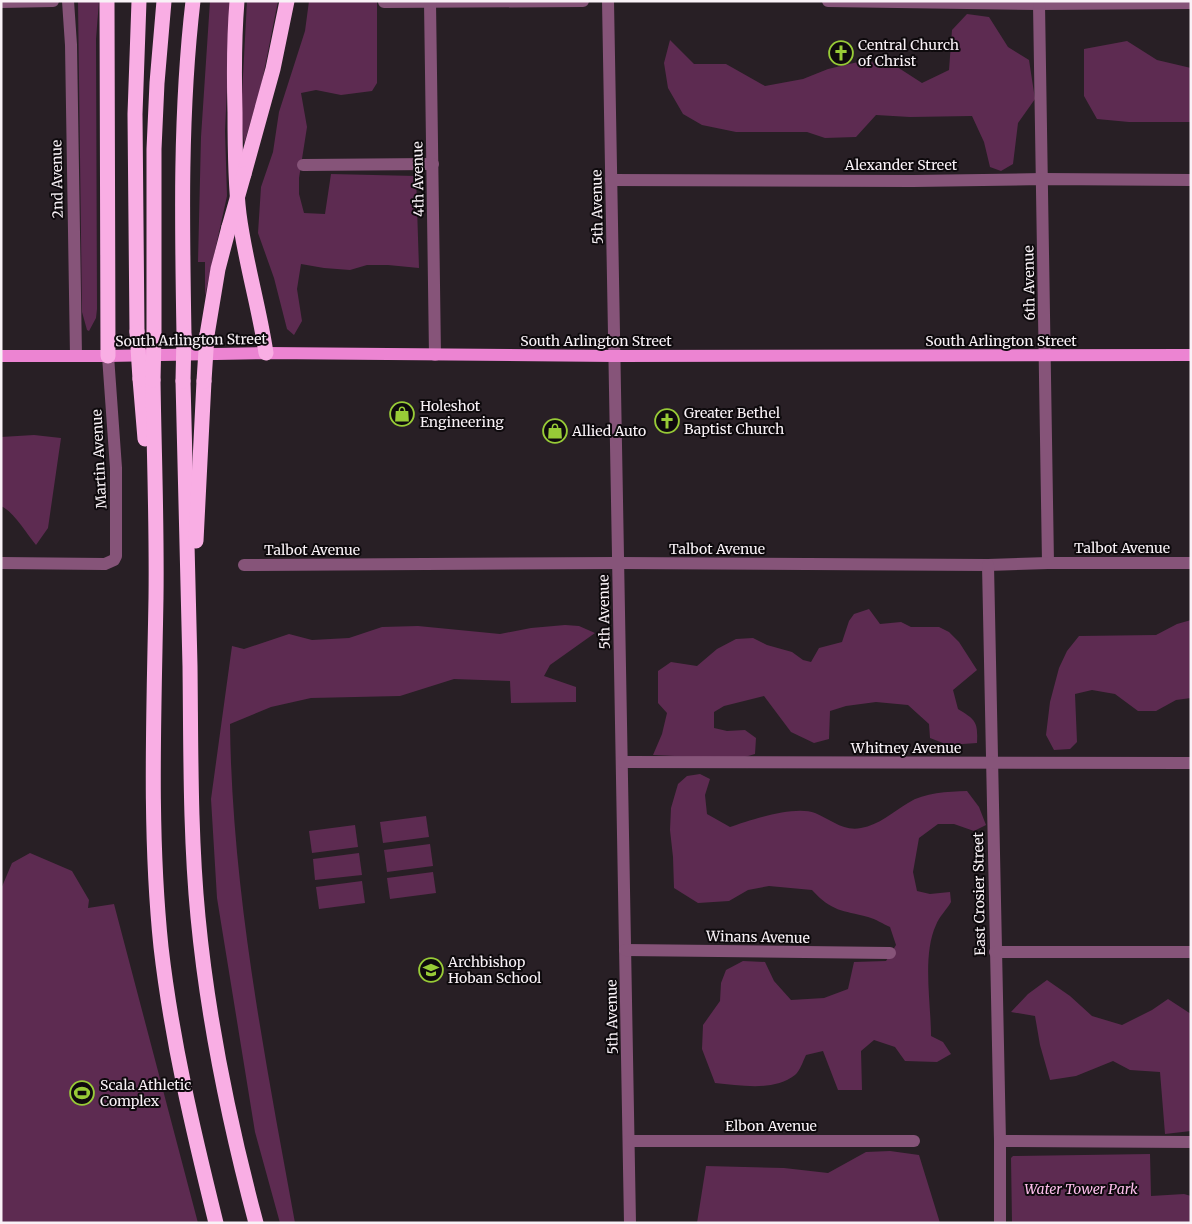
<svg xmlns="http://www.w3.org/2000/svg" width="1192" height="1224" font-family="Merriweather,serif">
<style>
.green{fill:#5d2b51}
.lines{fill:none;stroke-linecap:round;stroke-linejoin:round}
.minor{stroke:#865479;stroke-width:12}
.major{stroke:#ec84d2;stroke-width:12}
.highway{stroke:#f9aee4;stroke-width:15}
.highway-bridge{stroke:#f9aee4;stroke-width:15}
.labels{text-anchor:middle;stroke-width:4;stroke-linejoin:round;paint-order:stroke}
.poi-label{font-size:14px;fill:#f9f2f7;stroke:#0e0a0d;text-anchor:start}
.street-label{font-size:14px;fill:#f9f2f7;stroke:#0e0a0d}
.park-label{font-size:14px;font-style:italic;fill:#febfec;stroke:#0e0a0d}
</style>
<rect width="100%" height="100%" fill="#281f25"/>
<g class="green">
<polygon points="78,1 99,1 96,39 97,309 96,318 89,331 87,330 82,312"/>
<polygon points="210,1 231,1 225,131 227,196 205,296 205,262 198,262 201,137"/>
<polygon points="247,1 278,1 261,87 244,144 241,113"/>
<polygon points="309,1 377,1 377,83 372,91 341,95 316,90 301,93 307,127 299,178 299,194 304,213 325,214 331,174 416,176 419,268 388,265 367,265 350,270 324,268 301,264 297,289 302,321 294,335 287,329 274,278 258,233 261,187 273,152 279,112 305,31"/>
<polygon points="967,14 989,17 1008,47 1029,60 1035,99 1018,123 1013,164 1001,171 990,167 984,142 972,116 910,117 876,115 856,137 825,138 807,132 736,132 702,125 683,114 668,88 664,63 670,40 694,64 726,64 765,86 803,79 828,69 858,62 891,63 922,83 949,70 952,30"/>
<polygon points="1127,41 1157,60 1191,68 1191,122 1129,122 1097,119 1084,96 1084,49"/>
<path d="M34,435L61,438L48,528L36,545C26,533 14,512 1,506V437Z"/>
<path d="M869,609L880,624L901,622L911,627H939L949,632L959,642L977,670L953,690L958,709C976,720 978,722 977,743L948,745L930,738L929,724L908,705L876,702L846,706L830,711L829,739L814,743L791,732L764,696L724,706L714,712V728L727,731L745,730L756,738L755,754L738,759L653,755L662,734L667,713L658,703V671L671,662L697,666L717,649L736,639L753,638L767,645L792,652L803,660L811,662L819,648L842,642L849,621L854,614Z"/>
<polygon points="1191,620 1191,698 1176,700 1156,711 1138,711 1115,694 1092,690 1075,694 1077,742 1070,749 1054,750 1046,735 1050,702 1059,668 1067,651 1079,636 1156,635 1177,624"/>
<path d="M565,625L579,626L595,633L550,665L544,676L576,687V702L511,703L510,681L454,679L400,696L311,698L271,707L230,724C232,892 265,1058 295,1223H280L255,1132L217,898L211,799L232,646L244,649L289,634L312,640L349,638L382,627L418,626L500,634L531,628Z"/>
<path d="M700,774L710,779L705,795L707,814L730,827C750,820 795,805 815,813C830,819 844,832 861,828C879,825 893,812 908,803C925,792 947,792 967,791L979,807L986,825L974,831L954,824H938L919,838L913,872L917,891L930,894L950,892L951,902C947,909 939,917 936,925C922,955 931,1003 931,1036L943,1042L951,1054L937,1062L905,1061L895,1047L874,1040L861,1051L862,1090H838L823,1051L806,1055C803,1061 800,1071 795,1075C773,1092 740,1085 715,1083L702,1049L703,1025L720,1001L721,983L726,970L743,961L765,962L774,981L791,1000L824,998L848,989L854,962L886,961L896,945L890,927C883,924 876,919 868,917C842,910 832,912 812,890L769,886L748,890L729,901L698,903L674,888L673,857L670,830L671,808L678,784L687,776Z"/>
<polygon points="426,816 429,837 383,843 380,822"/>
<polygon points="355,825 358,847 312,853 309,831"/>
<polygon points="430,844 433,866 387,872 384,850"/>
<polygon points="30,853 72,871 89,900 88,908 114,904 198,1223 1,1223 1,889 12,863"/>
<polygon points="359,853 362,875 315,880 313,859"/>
<polygon points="433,872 436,893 390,899 387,878"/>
<polygon points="362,881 365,903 319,909 316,887"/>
<polygon points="1047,980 1070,996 1092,1016 1122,1025 1152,1010 1168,999 1191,1014 1191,1131 1165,1134 1160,1072 1130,1070 1113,1061 1076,1076 1050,1080 1040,1045 1035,1016 1011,1012 1028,994"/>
<polygon points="890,1151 919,1155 940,1223 697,1223 706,1166 784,1168 828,1173 866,1152"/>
<polygon points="1150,1154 1151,1196 1184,1194 1191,1196 1191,1223 1012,1223 1011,1158 1013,1156"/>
</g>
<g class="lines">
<g class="minor">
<polyline points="68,1 71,45 76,356"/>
<polyline points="608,1 630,1223"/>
<polyline points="828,1 1039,4 1191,3"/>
<polyline points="1,2 53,1"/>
<polyline points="384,2 583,1"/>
<polyline points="430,2 435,355"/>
<polyline points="1039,4 1048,563"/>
<polyline points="303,165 433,164"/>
<polyline points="611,180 913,181 1043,179 1191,180"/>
<polyline points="1,563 105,564 114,560 116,556 116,468 108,356"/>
<polyline points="244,565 618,563 988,565 1048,563 1191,563"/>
<polyline points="988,565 1000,1141 1000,1223"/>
<polyline points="622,762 1191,763"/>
<polyline points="625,950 890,953"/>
<polyline points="995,952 1191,952"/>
<polyline points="629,1141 914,1141"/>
<polyline points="1000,1141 1191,1142"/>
</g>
<polyline class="major" points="1,356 108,356 266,353 614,356 1191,355"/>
<g class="highway">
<polyline points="107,1 108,356"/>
<path d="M237,1C234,38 234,75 235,112C235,146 235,181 239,214C245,261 259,306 266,353"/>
<polyline points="244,174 273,69 287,1"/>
<polyline points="137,332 135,114 139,1"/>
<polyline points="154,335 154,149 157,83 164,1"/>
<path d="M184,335C182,223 180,112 193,1"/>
<polyline points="207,335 218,269 229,227"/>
<polyline points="140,379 145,439"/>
<path d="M153,380C154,453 157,525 156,598C154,714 149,831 161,947C172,1042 193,1130 216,1223"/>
<path d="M183,381C186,476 188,571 190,666C191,750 190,834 198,917C208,1021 229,1122 256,1223"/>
<polyline points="196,541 204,381"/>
</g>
<g class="highway-bridge">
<polyline points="229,227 244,174"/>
<polyline points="137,332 140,379"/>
<polyline points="153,380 154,335"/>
<polyline points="183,381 184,335"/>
<polyline points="204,381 207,335"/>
</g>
</g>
<defs>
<g id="church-ring" transform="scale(1.25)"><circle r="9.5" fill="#0e0a0d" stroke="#98cb37" stroke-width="1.5"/><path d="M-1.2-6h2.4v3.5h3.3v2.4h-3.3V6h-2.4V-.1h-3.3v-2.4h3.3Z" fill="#98cb37"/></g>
<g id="shop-ring" transform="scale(1.25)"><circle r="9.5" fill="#0e0a0d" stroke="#98cb37" stroke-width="1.5"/><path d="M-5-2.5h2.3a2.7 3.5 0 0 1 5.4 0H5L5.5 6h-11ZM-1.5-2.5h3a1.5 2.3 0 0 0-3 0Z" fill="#98cb37"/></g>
<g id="school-ring" transform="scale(1.25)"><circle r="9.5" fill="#0e0a0d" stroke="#98cb37" stroke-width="1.5"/><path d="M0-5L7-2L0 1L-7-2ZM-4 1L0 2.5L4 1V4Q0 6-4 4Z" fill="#98cb37"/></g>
<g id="stadium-ring" transform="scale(1.25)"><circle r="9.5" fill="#0e0a0d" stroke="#98cb37" stroke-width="1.5"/><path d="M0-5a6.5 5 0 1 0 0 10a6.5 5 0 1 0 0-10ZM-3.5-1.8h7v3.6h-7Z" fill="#98cb37"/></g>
</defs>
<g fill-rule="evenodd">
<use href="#church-ring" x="841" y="53"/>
<use href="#shop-ring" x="402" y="414"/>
<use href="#church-ring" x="667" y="421"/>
<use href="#shop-ring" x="555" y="431"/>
<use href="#school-ring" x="431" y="970"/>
<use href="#stadium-ring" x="82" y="1093"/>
</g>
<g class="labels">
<g class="poi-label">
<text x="858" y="50">Central Church<tspan x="858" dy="16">of Christ</tspan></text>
<text x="420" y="411">Holeshot<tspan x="420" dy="16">Engineering</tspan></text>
<text x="684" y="418">Greater Bethel<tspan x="684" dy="16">Baptist Church</tspan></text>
<text x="572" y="436">Allied Auto</text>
<text x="448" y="967">Archbishop<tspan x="448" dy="16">Hoban School</tspan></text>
<text x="100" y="1090">Scala Athletic<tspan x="100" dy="16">Complex</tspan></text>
</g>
<g class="street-label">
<text x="901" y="170">Alexander Street</text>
<text transform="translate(57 179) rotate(-91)" y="5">2nd Avenue</text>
<text transform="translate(418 179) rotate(-91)" y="5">4th Avenue</text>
<text transform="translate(597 207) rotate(-91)" y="5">5th Avenue</text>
<text transform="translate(1029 283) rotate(-91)" y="5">6th Avenue</text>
<text transform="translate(191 340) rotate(-1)" y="5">South Arlington Street</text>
<text x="596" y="346">South Arlington Street</text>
<text x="1001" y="346">South Arlington Street</text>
<text transform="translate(99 459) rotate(-93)" y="5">Martin Avenue</text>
<text x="1122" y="553">Talbot Avenue</text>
<text x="717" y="554">Talbot Avenue</text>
<text x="312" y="555">Talbot Avenue</text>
<text transform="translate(604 612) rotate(-91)" y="5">5th Avenue</text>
<text x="906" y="753">Whitney Avenue</text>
<text transform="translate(979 894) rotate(-91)" y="5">East Crosier Street</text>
<text transform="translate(758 937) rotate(1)" y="5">Winans Avenue</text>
<text transform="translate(612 1017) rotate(-91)" y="5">5th Avenue</text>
<text x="771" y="1131">Elbon Avenue</text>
</g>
<g class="park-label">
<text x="1081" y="1194">Water Tower Park</text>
</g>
</g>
<rect width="1192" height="1224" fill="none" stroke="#f9f2f7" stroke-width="5"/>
</svg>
